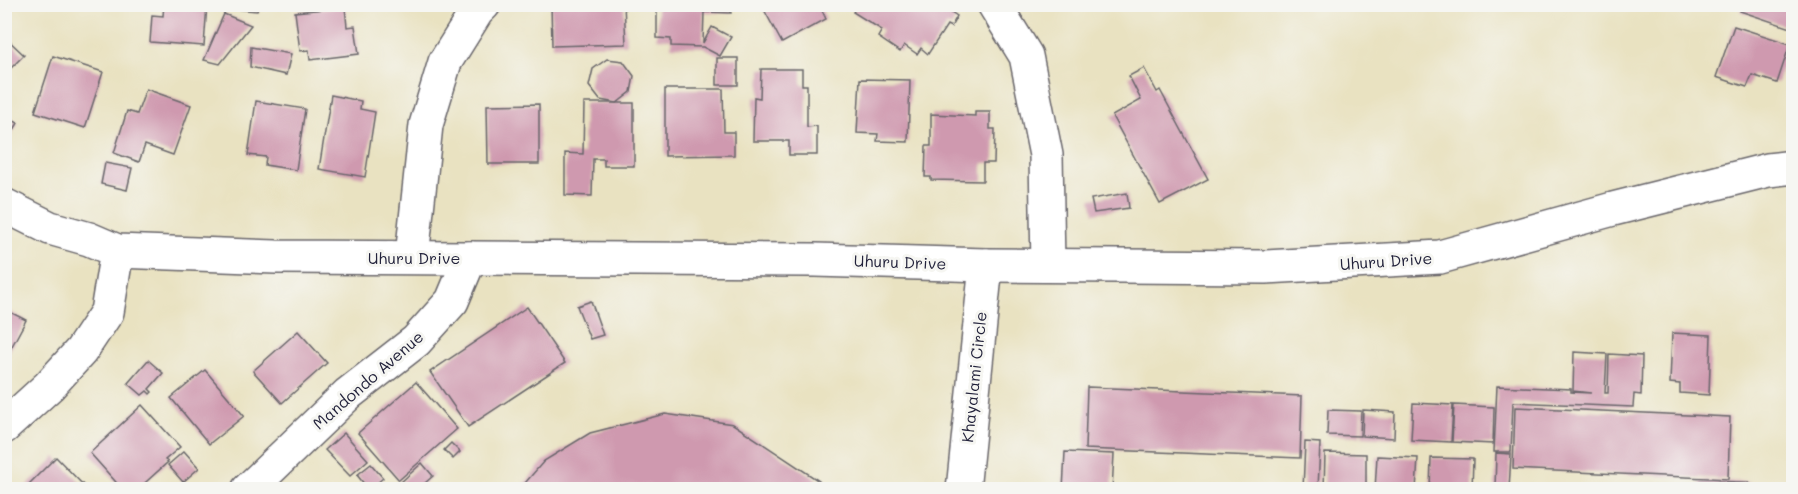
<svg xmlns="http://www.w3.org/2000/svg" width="1798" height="494" font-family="Mali,sans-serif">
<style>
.building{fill:#cf99af}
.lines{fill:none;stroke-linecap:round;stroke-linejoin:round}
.minor-casing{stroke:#68656a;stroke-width:36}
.minor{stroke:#fff;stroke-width:33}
.labels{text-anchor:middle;stroke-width:6;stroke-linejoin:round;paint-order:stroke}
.street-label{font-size:16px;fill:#22223b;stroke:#f6f6f2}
</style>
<rect width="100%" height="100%" fill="#f6f6f2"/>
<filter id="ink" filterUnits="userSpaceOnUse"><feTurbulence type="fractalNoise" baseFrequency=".0167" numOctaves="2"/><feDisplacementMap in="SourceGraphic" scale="12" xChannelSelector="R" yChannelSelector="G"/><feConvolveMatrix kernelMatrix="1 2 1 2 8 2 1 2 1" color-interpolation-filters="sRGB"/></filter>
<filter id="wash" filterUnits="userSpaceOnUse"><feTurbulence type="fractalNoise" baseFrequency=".008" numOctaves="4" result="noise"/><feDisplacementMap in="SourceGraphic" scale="24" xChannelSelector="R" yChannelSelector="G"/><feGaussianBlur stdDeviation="1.35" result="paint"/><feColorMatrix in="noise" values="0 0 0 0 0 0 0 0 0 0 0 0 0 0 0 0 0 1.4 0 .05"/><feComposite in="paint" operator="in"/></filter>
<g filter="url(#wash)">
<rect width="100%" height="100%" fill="#e9e2c1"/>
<g id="blocks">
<g class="building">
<polygon points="164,4 207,4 204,46 150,42 152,15 163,16"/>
<polygon points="213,4 260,4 257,11 213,7"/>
<polygon points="551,4 624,4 626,44 552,46"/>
<polygon points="657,4 731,4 731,13 704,12 703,43 712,27 731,37 720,56 703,47 671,46 671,39 657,38"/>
<polygon points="761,4 819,4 826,19 782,43"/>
<polygon points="858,4 939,4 957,16 951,27 947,25 928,54 921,48 917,54 904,45 900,52 878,37 882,30 853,12"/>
<polygon points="1742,4 1794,4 1794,29 1740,11"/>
<polygon points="345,7 347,27 355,26 359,54 310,60 309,50 300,51 295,12"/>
<polygon points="224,14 251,25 220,64 204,60"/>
<polygon points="1734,26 1790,44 1777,83 1752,75 1747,87 1716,77"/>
<polygon points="4,36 24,55 4,75"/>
<polygon points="251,47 291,54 286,75 250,67"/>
<polygon points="53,56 103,72 85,128 35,112"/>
<rect x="717" y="58" width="21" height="27"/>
<polygon points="607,59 623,61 634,76 631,92 617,103 600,100 589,86 593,69"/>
<polygon points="1144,68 1157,92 1160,90 1208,179 1160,204 1112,116 1141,100 1129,76"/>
<polygon points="761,69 802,69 802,85 807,85 807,127 817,126 817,155 789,155 789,141 753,141 754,97 760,98"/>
<polygon points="860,79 910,80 908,142 877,141 878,134 857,133"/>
<polygon points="146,89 191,105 173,155 145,145 139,162 114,153 127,111 137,114"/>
<polygon points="665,89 723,89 724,132 734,132 734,155 665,156"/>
<polygon points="331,95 361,101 360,109 375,112 365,177 319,169"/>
<polygon points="256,101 305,109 296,170 265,165 266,157 248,155"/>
<polygon points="584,103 634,103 634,166 604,166 604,159 593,159 592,196 565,195 565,153 583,154"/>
<polygon points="539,104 539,164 488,164 487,105"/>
<polygon points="975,112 990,112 990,129 995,129 994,163 983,163 983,181 931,180 931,177 925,177 926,146 931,146 931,114 975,116"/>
<polygon points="7,117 18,123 11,135 4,131 4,120"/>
<polygon points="105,163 132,168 127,190 101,184"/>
<polygon points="1127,193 1129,208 1094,213 1091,199"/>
<polygon points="591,301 603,335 590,339 577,306"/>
<polygon points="527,307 565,363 468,427 430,372"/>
<polygon points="4,309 26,320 4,361"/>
<polygon points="298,331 327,363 282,403 253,371"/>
<polygon points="1672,333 1711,335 1709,395 1680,393 1680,384 1670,383"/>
<polygon points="1574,352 1607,354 1605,393 1608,393 1609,354 1642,356 1641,395 1634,394 1633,407 1513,402 1511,452 1494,452 1497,386 1571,389 1571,392 1591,393 1573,391"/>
<polygon points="148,360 163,373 149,389 152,392 150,394 147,391 142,395 128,383"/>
<polygon points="205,370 244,416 209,444 171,398"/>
<polygon points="416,382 457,429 399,480 358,433"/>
<polygon points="1087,387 1302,396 1300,458 1085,449"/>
<polygon points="1413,403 1453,405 1451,442 1411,440"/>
<polygon points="142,405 180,447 165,460 168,462 137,490 123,490 90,453"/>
<polygon points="1454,405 1494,407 1493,444 1452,442"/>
<polygon points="1515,407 1730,417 1728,479 1513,469"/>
<polygon points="1328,410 1361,411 1360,436 1327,435"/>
<polygon points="1363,410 1395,412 1394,438 1362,436"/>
<polygon points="665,414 733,424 819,481 823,490 519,490 544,461 590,433"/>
<polygon points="344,433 368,460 350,476 325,450"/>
<polygon points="1305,442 1320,443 1318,490 1303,490"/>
<polygon points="451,443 460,452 453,459 444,450"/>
<polygon points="184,451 199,468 183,482 168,465"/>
<polygon points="1065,452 1114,454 1112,490 1063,490"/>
<polygon points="1325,453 1366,454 1366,490 1324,490"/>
<polygon points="1496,453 1511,454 1509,490 1495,490"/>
<polygon points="1377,456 1418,458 1416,490 1375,490"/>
<polygon points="56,457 88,490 23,490"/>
<polygon points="1431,458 1473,459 1472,490 1430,490"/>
<polygon points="422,463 433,476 417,490 406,490 400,483"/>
<polygon points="371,464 383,478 369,490 357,475"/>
<polygon points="1700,481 1749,482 1749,490 1699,490"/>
</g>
</g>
</g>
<g filter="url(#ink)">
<use href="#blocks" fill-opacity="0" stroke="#68656a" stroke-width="1.5"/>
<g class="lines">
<g class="minor-casing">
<g id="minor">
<polyline points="994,4 1026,56 1046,155 1048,265"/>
<polyline points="4,205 50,228 89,239 117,251 276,257 815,260 986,265 1266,267 1440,257 1613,209 1768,170 1794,167"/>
<polyline points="412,257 426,125 445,62 477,11 484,4"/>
<polyline points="4,427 49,386 81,351 107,312 117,251"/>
<polyline points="248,490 348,394 416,341 452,301 470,258"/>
<polyline points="963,490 986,265"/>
</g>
</g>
<use href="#minor" class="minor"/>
</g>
</g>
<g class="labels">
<g class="street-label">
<text x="414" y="264">Uhuru Drive</text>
<text transform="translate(1386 261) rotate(-4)" y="6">Uhuru Drive</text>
<text transform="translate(900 262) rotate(2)" y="6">Uhuru Drive</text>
<text transform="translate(974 377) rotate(-84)" y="6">Khayalami Circle</text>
<text transform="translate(368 380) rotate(-41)" y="6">Mandondo Avenue</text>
</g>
</g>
<rect width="1798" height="494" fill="none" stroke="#f6f6f2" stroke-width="24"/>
</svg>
